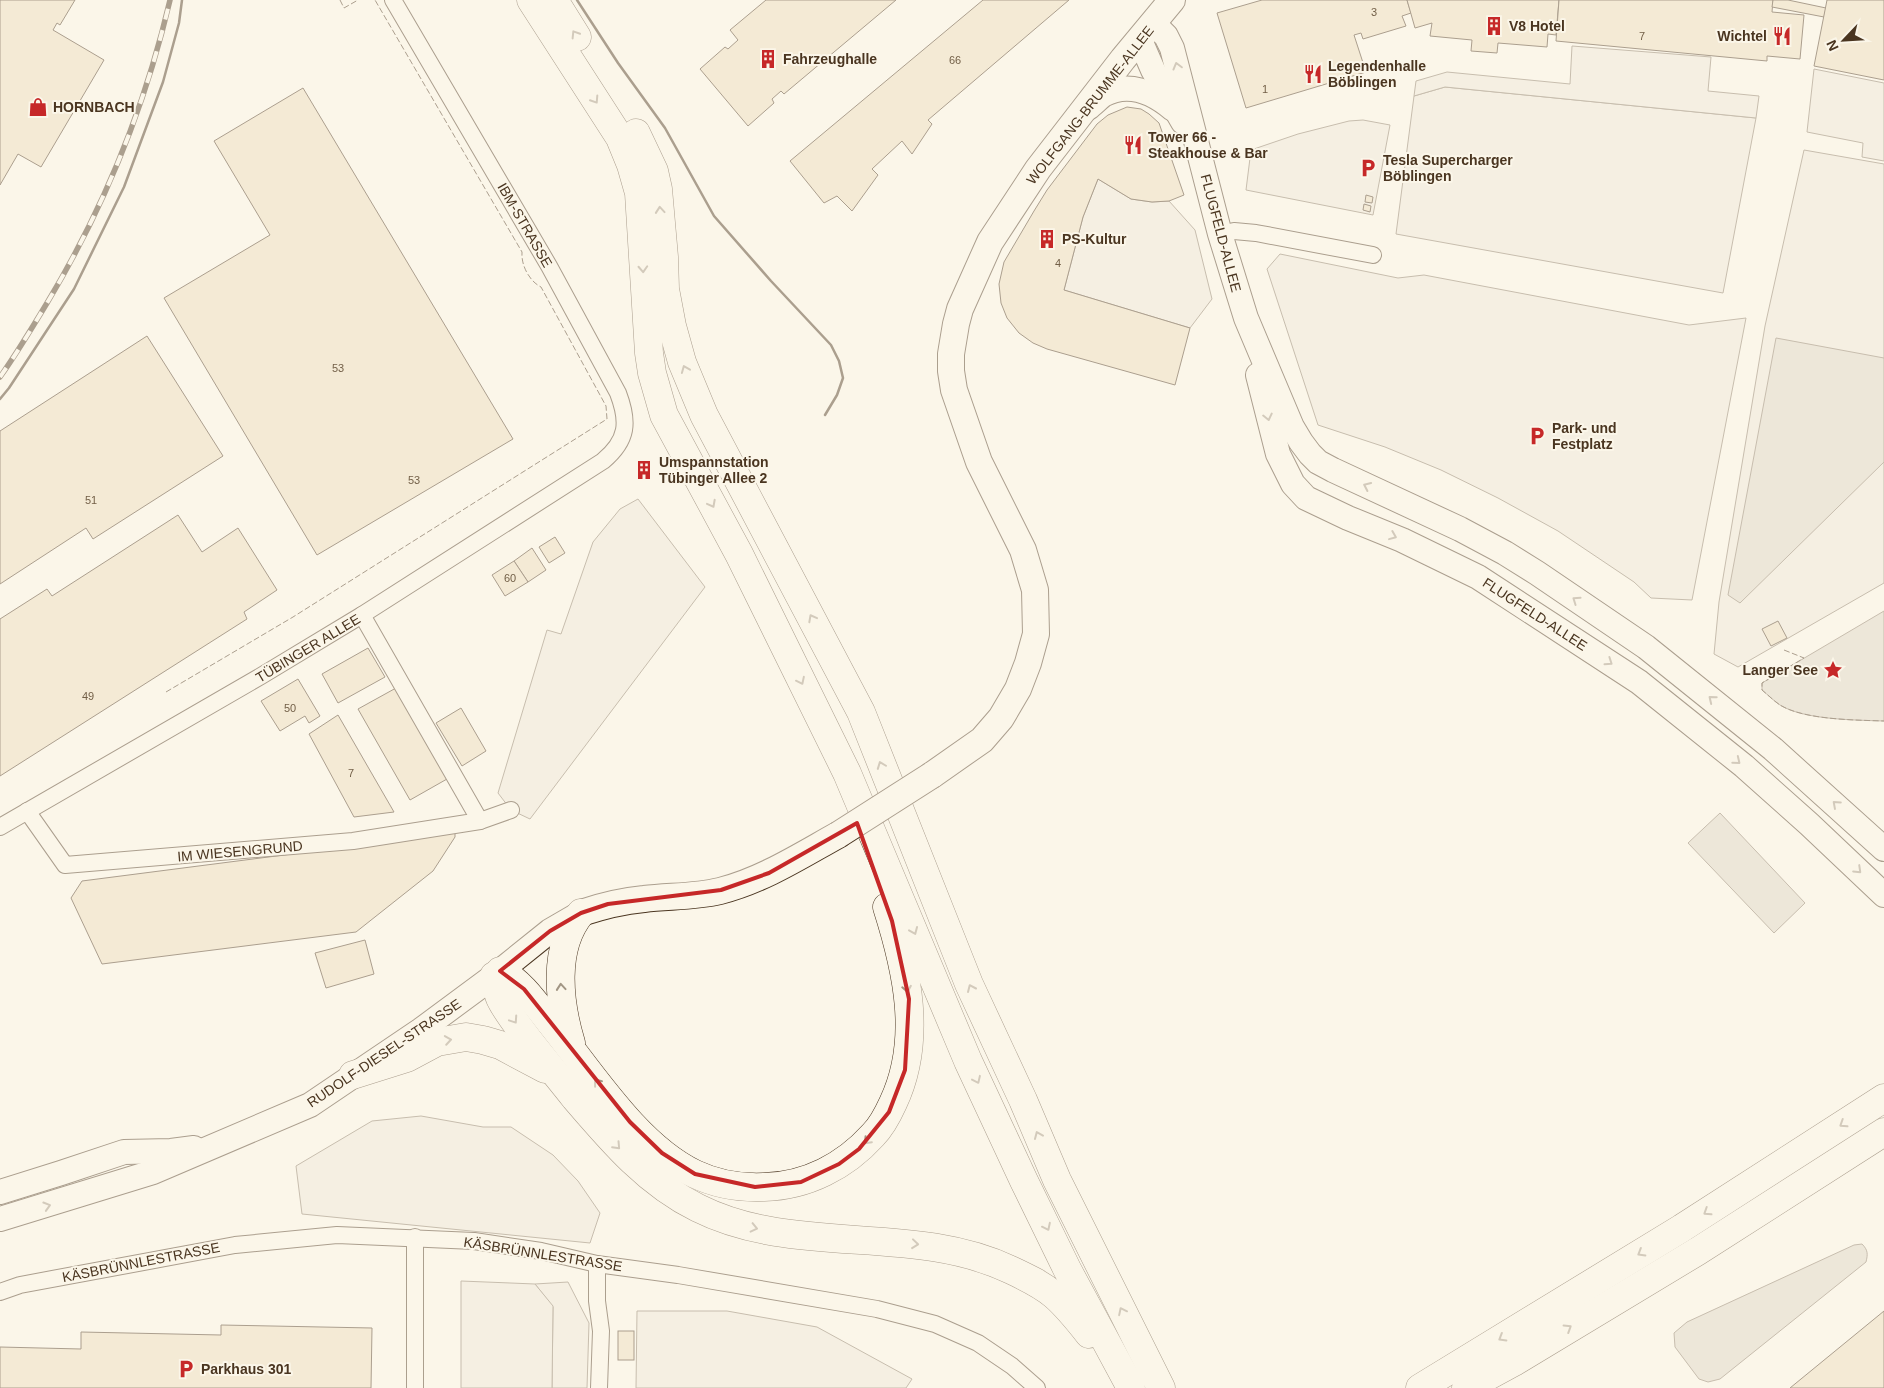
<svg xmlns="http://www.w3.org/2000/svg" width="1884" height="1388" font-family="Arial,sans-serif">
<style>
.green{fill:#ede6d9;stroke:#887966}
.parking{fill:#ede7d9;stroke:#887966}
.water{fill:#dcd4c6;stroke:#887966}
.building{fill:#ecdcbc;stroke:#4a3520}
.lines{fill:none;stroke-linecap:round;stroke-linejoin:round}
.street-casing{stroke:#4a3520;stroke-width:18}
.secondary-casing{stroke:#4a3520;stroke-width:26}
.primary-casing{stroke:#4a3520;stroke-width:28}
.highway-casing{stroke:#4a3520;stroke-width:29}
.street{stroke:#fbf6e9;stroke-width:16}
.secondary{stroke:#fbf6e9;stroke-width:24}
.primary{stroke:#fbf6e9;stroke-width:26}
.highway{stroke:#fbf6e9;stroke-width:28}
.rail-casing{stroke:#4a3520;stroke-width:5.5}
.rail{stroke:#fbf6e9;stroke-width:4;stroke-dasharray:11;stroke-linecap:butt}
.primary-bridge-casing{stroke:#4a3520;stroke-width:28;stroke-linecap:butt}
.primary-bridge{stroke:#fbf6e9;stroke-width:26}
.fence{stroke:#4a3520;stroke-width:1;stroke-dasharray:6 2.5;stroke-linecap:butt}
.wall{stroke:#4a3520;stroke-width:2.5}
.oneway{stroke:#a29684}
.marked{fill:none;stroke:#c62828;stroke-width:4;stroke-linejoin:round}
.labels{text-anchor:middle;stroke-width:4;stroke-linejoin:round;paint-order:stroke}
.number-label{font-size:11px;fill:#725f47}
.poi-label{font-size:14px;font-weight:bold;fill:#4a3520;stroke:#fbf6e9;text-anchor:start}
.street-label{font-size:14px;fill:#4a3520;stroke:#fbf6e9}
</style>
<rect width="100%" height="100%" fill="#fbf6e9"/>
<g class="green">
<polygon points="1445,87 1756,118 1723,293 1396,234 1414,96"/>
<polygon points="1804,150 1884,164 1884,583 1738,667 1714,654 1719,602 1765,326"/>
<polygon points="568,1282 589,1323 587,1388 552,1388 553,1307 535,1284"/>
</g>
<g class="parking">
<polygon points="1572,46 1711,57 1708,91 1759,96 1756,118 1445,87 1414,96 1416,81 1447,72 1570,84"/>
<polygon points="1814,69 1884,83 1884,161 1862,157 1863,143 1807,132"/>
<polygon points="1363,120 1390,125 1373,215 1246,190 1251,150 1298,134 1349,121"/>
<polygon points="1098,179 1131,199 1152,202 1169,201 1195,230 1212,299 1190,328 1064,290 1083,217"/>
<polygon points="1280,254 1398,278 1424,275 1689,325 1746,318 1692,600 1651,598 1634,582 1558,531 1498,498 1441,470 1385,447 1318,425 1267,269"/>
<polygon points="638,499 705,587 530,819 511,810 498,793 547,630 561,634 593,542 620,509"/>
<polygon points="421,1116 483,1127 511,1127 553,1155 578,1181 600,1213 590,1243 302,1214 296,1166 372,1121"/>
<polygon points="461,1281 535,1284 553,1306 552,1388 461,1388"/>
<polygon points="637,1311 727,1311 817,1327 912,1379 906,1388 636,1388"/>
</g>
<g class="water">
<polygon points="1776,338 1884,358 1884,462 1740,603 1728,595"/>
<path d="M1884,611V721C1856,720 1804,720 1780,705C1774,701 1768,695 1762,690V683Z"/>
<polygon points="1720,813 1805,903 1774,933 1688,843"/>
<path d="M1862,1244C1868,1250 1868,1254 1866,1262L1720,1379L1708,1382L1699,1379L1675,1347L1674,1333L1687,1322L1854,1245Z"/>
</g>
<g class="building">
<polygon points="0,0 75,0 60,25 57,23 53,30 104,60 41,167 18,154 0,185"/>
<polygon points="766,0 896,0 784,94 781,91 772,99 774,103 748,126 700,69 725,47 728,49 738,40 730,30"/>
<polygon points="983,0 1069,0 928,120 932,124 912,154 902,141 872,169 878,175 852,211 837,196 824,203 790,161"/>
<polygon points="1262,0 1407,0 1411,13 1402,16 1406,26 1363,39 1361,33 1354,35 1366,72 1246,108 1217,13"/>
<polygon points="1407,0 1559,0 1556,35 1548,34 1547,47 1498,43 1497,53 1471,51 1472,40 1430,36 1432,23 1415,28"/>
<polygon points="1559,0 1773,0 1772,12 1804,15 1800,59 1767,56 1767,61 1556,41"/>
<polygon points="1773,0 1788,0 1826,8 1824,17 1772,7"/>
<polygon points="1827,0 1884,0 1884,80 1814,66"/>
<polygon points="303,88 513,439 317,555 164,298 270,235 214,141"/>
<polygon points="1127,107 1141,109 1149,114 1159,123 1184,195 1169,201 1152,202 1131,199 1098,179 1083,217 1064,290 1190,328 1175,385 1047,349 1033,343 1019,333 1007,318 1001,303 999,284 1004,262 1034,211 1047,190 1097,124 1108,115"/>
<polygon points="1366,195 1373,197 1372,203 1365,202"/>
<polygon points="1364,204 1371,206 1370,212 1363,210"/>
<polygon points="147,336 223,456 93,539 86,528 0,584 0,431"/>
<polygon points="644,464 650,472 644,476 639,468"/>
<polygon points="178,515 202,552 238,528 277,590 244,612 247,619 0,776 0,619 47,589 52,596"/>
<polygon points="555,537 565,553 549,563 539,547"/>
<polygon points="532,548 546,570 528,582 514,561"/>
<polygon points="514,561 528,582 505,596 492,575"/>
<polygon points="1778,621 1787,638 1771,646 1762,629"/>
<polygon points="368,648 385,677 338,703 322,674"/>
<polygon points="298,679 320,716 309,723 305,716 280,731 261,701"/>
<polygon points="396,688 447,779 410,800 358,709"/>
<polygon points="461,708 486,751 462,766 436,723"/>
<polygon points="338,715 394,812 354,817 309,734"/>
<polygon points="455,833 455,837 433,871 356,932 102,964 71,898 82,881"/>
<polygon points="365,940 374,974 326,988 315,953"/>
<polygon points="1884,1311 1884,1388 1790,1388"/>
<polygon points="221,1325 372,1328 371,1388 0,1388 0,1347 81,1349 81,1332 221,1335"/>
<rect x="618" y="1331" width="16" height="29"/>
</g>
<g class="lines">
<g class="street-casing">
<g id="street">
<polyline points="1220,234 1234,231 1256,233 1373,255"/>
<polyline points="27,811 65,865 353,841 480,821 362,615"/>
<polyline points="480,821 511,810"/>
<path d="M0,827L261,676L362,615L603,461C628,440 629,422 618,393L549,266L393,0"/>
<polyline points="415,1237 415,1388"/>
<polyline points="597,1264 597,1301 601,1331 599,1388"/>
<polyline points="0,1292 20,1285 235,1245 337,1235 474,1241 541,1251 597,1264 678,1275 877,1309 935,1324 978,1343 1012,1366 1037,1388"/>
</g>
</g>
<g class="secondary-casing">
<g id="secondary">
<polyline points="1153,23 1166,36 1172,48 1220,234 1246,318 1292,427 1301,442 1310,454 1318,462 1333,470 1460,529 1505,553 1537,573 1646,647 1773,749 1884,849"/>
<polyline points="1140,40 1153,70 1183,122"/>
<path d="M1088,108C1093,104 1098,99 1103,95C1128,81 1153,92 1173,109"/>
<polyline points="1258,375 1278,454 1293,484 1306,498 1348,518 1402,540 1478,577 1639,682 1744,766 1809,824 1884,895"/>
<polyline points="0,1192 61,1173 124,1152 171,1151 194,1148"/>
<polyline points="0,1219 153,1172 310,1105 421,1030 494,976 550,931 581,913"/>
</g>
</g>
<g class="primary-casing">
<g id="primary">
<polyline points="932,775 982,740 1001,718 1018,689 1028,663 1036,634 1035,590 1023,550 979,462 954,390 951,371 951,354 956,324 960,309 990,242 1038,169 1123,59 1172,0"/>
<path d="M581,913C602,906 622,901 644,899C670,896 695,897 720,891C763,880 800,856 838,835"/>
</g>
</g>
<g class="highway-casing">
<g id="highway">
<polyline points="531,0 620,138 631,165 639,193 649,353 652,373 664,415 739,554 847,773 968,1061 1024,1181 1067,1269 1131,1388"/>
<polyline points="554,0 577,37"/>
<polyline points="636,133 654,171 658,189 664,257 665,289 672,326 682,362 704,415 861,712 969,984 1023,1100 1057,1180 1161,1388"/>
<path d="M500,971C521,982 535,1003 550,1022C590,1071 636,1146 695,1174C716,1184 741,1188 764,1187C807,1186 845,1166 873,1135C882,1126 888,1114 893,1103C923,1040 907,970 887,907"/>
<path d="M494,976C496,983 497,991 500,998C507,1013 520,1028 530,1042C545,1061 560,1079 575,1098C611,1140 647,1183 698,1208C796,1257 913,1223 1011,1270C1026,1277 1041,1284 1054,1295C1067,1306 1078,1320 1089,1334"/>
<path d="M571,1043C559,1003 552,948 581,913"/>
<polyline points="353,1075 407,1058 437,1042 466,1037 483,1040 500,1045 545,1069"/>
<polyline points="1420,1388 1682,1228 1884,1098"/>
<polyline points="1466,1388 1514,1362 1698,1251 1884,1132"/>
</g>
</g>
<use href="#street" class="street"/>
<use href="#secondary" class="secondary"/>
<use href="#primary" class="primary"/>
<use href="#highway" class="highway"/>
<g class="rail-casing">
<path id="rail" d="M0,377C17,353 32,328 47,303C104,208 145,107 170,0"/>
</g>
<use href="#rail" class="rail"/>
<g class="primary-bridge-casing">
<polyline id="primary-bridge" points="838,835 932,775"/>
</g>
<use href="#primary-bridge" class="primary-bridge"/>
<g class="fence">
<polyline points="340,0 344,8 358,0"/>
<path d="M1784,650L1804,658L1762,683V690C1768,695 1774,701 1780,705C1804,720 1856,720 1884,721"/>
<path d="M166,692L293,617L607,419L606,406L541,287C529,281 521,265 522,252L375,0"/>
</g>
<g class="wall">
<polyline points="577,0 618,63 665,128 714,216 771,281 831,345 839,361 843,378 837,395 825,415"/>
<polyline points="0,399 9,388 74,289 124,187 163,82 179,23 182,0"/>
</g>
</g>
<defs><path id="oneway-chevron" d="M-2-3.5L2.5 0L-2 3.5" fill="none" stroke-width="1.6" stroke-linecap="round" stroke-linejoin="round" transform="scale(1.25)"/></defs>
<g class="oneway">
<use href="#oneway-chevron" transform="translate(575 34) rotate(-122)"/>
<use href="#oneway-chevron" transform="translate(1177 66) rotate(-105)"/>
<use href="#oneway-chevron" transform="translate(595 100) rotate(57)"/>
<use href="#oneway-chevron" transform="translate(660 210) rotate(-95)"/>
<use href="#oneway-chevron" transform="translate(643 269) rotate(87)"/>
<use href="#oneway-chevron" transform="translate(685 369) rotate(-112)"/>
<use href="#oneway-chevron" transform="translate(1268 417) rotate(77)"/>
<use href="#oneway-chevron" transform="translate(1367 486) rotate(-155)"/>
<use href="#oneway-chevron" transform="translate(712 504) rotate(62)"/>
<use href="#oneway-chevron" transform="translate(1393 536) rotate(22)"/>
<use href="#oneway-chevron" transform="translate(1576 600) rotate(-145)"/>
<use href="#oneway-chevron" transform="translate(812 618) rotate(-118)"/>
<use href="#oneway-chevron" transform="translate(1609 662) rotate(34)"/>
<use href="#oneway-chevron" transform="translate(801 681) rotate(64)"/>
<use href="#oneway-chevron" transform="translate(1712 699) rotate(-141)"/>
<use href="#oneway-chevron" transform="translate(1737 761) rotate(39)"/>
<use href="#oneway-chevron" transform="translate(881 765) rotate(-111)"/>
<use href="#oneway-chevron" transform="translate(1836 804) rotate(-138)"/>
<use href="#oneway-chevron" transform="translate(1858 870) rotate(44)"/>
<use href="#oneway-chevron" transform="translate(914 931) rotate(67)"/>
<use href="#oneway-chevron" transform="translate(561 987) rotate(-95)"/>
<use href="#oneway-chevron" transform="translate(971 988) rotate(-114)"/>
<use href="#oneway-chevron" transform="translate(907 989) rotate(80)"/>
<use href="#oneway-chevron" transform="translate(514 1020) rotate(56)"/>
<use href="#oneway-chevron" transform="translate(448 1040) rotate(-9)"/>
<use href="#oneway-chevron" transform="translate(977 1080) rotate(65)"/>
<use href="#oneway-chevron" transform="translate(597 1082) rotate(-128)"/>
<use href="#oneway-chevron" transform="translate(1843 1124) rotate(147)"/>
<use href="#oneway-chevron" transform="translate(1038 1135) rotate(-113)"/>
<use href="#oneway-chevron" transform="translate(867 1141) rotate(134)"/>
<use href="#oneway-chevron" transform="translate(617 1146) rotate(47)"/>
<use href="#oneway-chevron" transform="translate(47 1206) rotate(-17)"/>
<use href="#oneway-chevron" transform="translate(1707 1212) rotate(147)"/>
<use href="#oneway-chevron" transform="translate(1047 1227) rotate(64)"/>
<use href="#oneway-chevron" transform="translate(754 1228) rotate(13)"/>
<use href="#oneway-chevron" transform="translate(915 1244) rotate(6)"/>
<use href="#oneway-chevron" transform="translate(1641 1253) rotate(149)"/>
<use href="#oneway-chevron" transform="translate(1122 1311) rotate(-116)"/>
<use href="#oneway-chevron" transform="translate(1568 1328) rotate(-32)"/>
<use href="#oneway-chevron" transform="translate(1502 1338) rotate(149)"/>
</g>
<path d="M0 0H1884V1388H0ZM857,823L892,921L909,999L905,1070L889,1112L859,1149L839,1164L801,1182L755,1187L695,1174L662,1153L630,1122L524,989L500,971L550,931L581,913L608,904L721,890L769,873Z" fill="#fbf6e9" fill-opacity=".55" fill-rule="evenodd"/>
<path class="marked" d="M857,823L892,921L909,999L905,1070L889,1112L859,1149L839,1164L801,1182L755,1187L695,1174L662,1153L630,1122L524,989L500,971L550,931L581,913L608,904L721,890L769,873Z"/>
<defs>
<g id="building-bare" transform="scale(1.5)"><path d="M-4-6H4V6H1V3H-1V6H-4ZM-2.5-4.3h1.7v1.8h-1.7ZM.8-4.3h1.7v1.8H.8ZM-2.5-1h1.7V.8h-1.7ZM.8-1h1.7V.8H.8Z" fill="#c62828" stroke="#fbf6e9" stroke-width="2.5" paint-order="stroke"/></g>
<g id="restaurant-bare" transform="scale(1.5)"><path d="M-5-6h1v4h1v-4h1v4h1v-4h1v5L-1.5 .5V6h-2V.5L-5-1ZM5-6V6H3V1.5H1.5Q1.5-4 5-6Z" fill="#c62828" stroke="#fbf6e9" stroke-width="2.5" paint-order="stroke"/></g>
<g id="shop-bare" transform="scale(1.5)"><path d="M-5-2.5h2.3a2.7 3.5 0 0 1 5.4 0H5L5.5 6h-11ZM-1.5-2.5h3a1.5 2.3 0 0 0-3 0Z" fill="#c62828" stroke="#fbf6e9" stroke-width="2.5" paint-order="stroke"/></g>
<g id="parking-bare" transform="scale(1.5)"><path d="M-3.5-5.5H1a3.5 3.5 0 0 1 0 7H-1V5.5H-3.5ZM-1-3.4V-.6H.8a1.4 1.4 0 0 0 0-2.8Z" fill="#c62828" stroke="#fbf6e9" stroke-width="2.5" paint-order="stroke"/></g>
<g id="sight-bare" transform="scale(1.5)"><path d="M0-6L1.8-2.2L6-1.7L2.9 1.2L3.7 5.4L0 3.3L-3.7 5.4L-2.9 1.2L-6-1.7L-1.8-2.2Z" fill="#c62828" stroke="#fbf6e9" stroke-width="2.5" paint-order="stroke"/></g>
</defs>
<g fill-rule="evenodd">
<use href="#building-bare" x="1494" y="26"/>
<use href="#restaurant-bare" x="1782" y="36"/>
<use href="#building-bare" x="768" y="59"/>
<use href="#restaurant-bare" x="1313" y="74"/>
<use href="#shop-bare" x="38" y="107"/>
<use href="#restaurant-bare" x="1133" y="145"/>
<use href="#parking-bare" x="1368" y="168"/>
<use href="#building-bare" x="1047" y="239"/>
<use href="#parking-bare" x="1537" y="436"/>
<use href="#building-bare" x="644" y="470"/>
<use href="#sight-bare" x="1833" y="670"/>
<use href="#parking-bare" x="186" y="1369"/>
</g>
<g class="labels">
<g class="number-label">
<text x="1374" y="16">3</text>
<text x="1642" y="40">7</text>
<text x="955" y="64">66</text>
<text x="1265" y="93">1</text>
<text x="1058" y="267">4</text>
<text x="338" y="372">53</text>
<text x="414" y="484">53</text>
<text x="91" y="504">51</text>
<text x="510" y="582">60</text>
<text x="88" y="700">49</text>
<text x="290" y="712">50</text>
<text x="351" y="777">7</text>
</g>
<g class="poi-label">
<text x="1509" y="31">V8 Hotel</text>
<text x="1767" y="41" text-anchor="end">Wichtel</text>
<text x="783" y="64">Fahrzeughalle</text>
<text x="1328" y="71">Legendenhalle<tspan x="1328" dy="16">Böblingen</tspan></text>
<text x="53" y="112">HORNBACH</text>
<text x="1148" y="142">Tower 66 -<tspan x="1148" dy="16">Steakhouse &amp; Bar</tspan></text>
<text x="1383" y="165">Tesla Supercharger<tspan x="1383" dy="16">Böblingen</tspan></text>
<text x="1062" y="244">PS-Kultur</text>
<text x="1552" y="433">Park- und<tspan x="1552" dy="16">Festplatz</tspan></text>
<text x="659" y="467">Umspannstation<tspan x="659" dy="16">Tübinger Allee 2</tspan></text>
<text x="1818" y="675" text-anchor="end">Langer See</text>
<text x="201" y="1374">Parkhaus 301</text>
</g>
<g class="street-label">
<text transform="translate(1090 105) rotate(-52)" y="5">WOLFGANG-BRUMME-ALLEE</text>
<text transform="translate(525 225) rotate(60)" y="5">IBM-STRASSE</text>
<text transform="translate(1221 233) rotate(75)" y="5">FLUGFELD-ALLEE</text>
<text transform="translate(1535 614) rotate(33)" y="5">FLUGFELD-ALLEE</text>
<text transform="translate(308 648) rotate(-31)" y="5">TÜBINGER ALLEE</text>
<text transform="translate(240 851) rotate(-5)" y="5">IM WIESENGRUND</text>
<text transform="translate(384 1053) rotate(-34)" y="5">RUDOLF-DIESEL-STRASSE</text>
<text transform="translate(543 1254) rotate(9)" y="5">KÄSBRÜNNLESTRASSE</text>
<text transform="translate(141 1262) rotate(-11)" y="5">KÄSBRÜNNLESTRASSE</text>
</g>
</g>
<g transform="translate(1844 40) rotate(245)" stroke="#fbf6e9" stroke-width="4" paint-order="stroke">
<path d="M0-4L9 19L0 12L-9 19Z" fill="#4a3520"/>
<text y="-8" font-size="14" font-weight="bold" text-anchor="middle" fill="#4a3520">N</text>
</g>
</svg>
